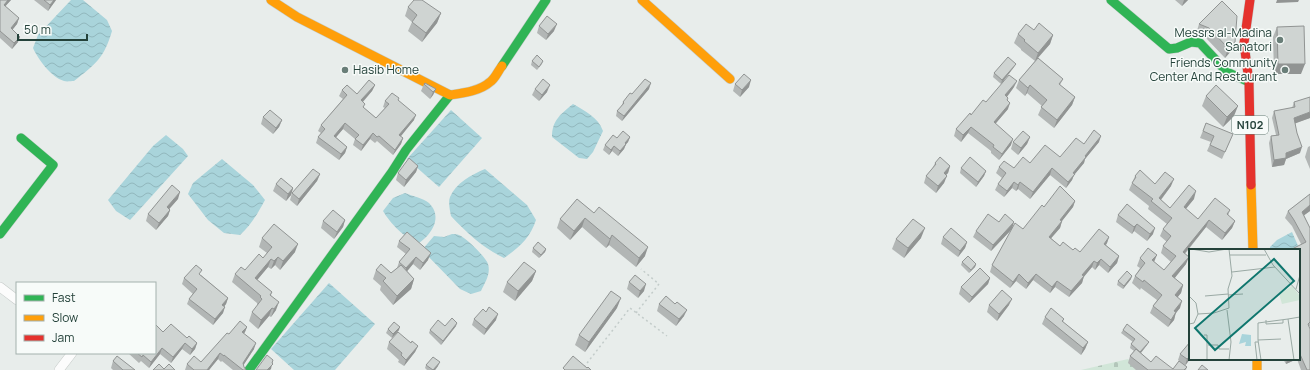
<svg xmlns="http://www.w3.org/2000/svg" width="1310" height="370" font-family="Manrope,sans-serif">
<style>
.cemetery{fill:url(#cemetery-stones)}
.water{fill:url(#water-waves)}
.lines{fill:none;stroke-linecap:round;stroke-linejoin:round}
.street-casing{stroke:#c5cac8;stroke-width:10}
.fast-casing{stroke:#c3cbc8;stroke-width:10}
.slow-casing{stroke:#c3cbc8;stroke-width:10}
.jam-casing{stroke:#c3cbc8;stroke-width:10}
.path{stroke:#c3ccca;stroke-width:1.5;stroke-dasharray:2 3;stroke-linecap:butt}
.street{stroke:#fcfcfc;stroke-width:9}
.fast{stroke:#30b455;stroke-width:9}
.slow{stroke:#ff9f0a;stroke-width:9}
.jam{stroke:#e5322d;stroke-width:9}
.wall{fill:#b2b6b5}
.shaded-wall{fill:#919493}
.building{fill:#cfd4d2;stroke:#919493}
.poi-dot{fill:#697e78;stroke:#f7fbf9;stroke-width:1.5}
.labels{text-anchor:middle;stroke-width:3;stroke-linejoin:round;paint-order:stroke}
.shield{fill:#f7fbf9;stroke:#637a73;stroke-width:1}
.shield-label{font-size:11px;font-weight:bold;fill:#24423a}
.poi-label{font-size:12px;fill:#24423a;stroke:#f7fbf9;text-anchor:end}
.inset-road{fill:none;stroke:#9aa9a4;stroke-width:1}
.view{fill:#0f766e;fill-opacity:0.15;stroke:#0f766e;stroke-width:2}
.inset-edge{fill:none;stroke:#24423a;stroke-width:2}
</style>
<defs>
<pattern id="cemetery-stones" width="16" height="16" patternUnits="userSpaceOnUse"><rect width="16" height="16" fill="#d1e6d8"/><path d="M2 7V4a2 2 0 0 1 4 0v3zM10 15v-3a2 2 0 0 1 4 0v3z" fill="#b3c6ba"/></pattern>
<pattern id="water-waves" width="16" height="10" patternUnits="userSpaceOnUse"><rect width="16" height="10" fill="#a9d4db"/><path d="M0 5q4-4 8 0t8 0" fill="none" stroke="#91b7bd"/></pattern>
</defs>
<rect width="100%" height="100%" fill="#e8edeb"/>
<polygon class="cemetery" points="1128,359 1139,370 1081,370"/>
<g class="water">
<path d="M71,0H83L107,20L112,31C104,58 96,64 74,81C71,81 67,82 64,81C51,77 38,59 33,48L38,35Z"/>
<path d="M573,104C585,111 598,117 603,131L593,152L587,159L579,158L552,137C552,120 561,114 573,104Z"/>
<polygon points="451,110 482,138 439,187 407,159"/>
<polygon points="166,135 183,149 188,156 130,220 116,211 108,200 153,146"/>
<path d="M222,159L253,185L265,200C258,213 251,225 240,235L224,233L208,220L188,194L193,183Z"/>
<path d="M485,169L527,205L536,220C530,238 520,247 504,258C483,248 467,233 451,216C450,211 448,202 450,197C456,183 471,175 485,169Z"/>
<path d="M405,193C412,196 423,198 429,203C443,217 432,234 419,243C405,239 390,223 383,211L393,198Z"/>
<polygon points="1292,232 1299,248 1293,250 1270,250 1270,247 1277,240"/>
<path d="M452,234C455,234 457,234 459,235C465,237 486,257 488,264C491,274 485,282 481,291L471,294L460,289L422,250L434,236L444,237Z"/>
<polygon points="329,283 375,324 335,370 294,370 271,349"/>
</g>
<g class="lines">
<g class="street-casing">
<g id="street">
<polyline points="0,287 17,300"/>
<polyline points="59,370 72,353"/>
</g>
</g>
<g class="fast-casing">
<g id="fast">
<polyline points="1111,0 1169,49 1177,48 1191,42 1200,43 1227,72 1249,82"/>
<polyline points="502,66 546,0"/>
<polyline points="0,234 53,165 21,138"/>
<polyline points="249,370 392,172 406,150 450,95"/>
</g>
</g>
<g class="slow-casing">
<g id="slow">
<path d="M271,0L297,17L450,95C463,93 480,91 490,82C495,79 498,71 502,66"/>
<polyline points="642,0 730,79"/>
<polyline points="1251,185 1253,250"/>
<polyline points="1257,359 1257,370"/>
</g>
</g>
<g class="jam-casing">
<polyline id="jam" points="1250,0 1244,43 1249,82 1251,185"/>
</g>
<g class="path">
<polyline points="636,313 659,284 641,269"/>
<polyline points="584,367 630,308 667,336"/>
</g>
<use href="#street" class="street"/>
<use href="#fast" class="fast"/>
<use href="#slow" class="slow"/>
<use href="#jam" class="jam"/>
</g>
<g class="wall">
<polygon points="0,0 11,0 5,6 19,18 17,24 12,30 18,42 12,49 0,38"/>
<polygon points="34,0 56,0 48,11"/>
<polygon points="1175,0 1188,0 1182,6"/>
<polygon points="1222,1 1235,42 1231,51 1225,58 1206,38 1196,34 1199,24"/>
<polygon points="408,7 441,13 437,23 422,42 408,31 412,22 405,16"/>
<polygon points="539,26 554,31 546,40 537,33"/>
<polygon points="1277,27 1301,74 1274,74 1273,37"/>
<polygon points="1034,30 1053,35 1050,44 1038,58 1063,79 1060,85 1075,97 1072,105 1054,128 1038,115 1042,106 1027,93 1025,96 1016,88 1019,80 1035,61 1021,50 1021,49 1014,43 1018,34"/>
<polygon points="532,61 543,61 542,64 537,70 531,65"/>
<polygon points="1014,67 1001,84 993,77 994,73"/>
<polygon points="424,84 436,89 433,95 430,99 421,91"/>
<polygon points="735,84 749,87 740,97 733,91"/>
<polygon points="375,85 372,91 363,102 364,108 376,118 385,108 383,107 385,101 398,100 414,120 400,136 403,138 401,144 393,155 377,141 375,143 370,139 361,151 353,145 355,139 343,129 336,137 347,147 345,153 339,160 316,143 318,137 321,133 318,131 321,125 343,99 339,96 342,90 357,94"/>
<polygon points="1014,87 1007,97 1008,101 1008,109 995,124 1011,145 999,160 991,153 991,151 968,133 961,142 954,136 956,129 986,102"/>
<polygon points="535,89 547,92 539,101 532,95"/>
<polygon points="649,89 622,121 616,116 617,111 621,107 623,102 632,94"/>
<polygon points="1206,96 1234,116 1223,127 1202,106"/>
<polygon points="1294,102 1310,118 1295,123 1300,153 1286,159 1284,165 1272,167 1269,143 1271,136 1276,135 1272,118 1274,111 1292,108"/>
<polygon points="263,117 282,120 279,127 273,134 261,124"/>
<polygon points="1206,123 1230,141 1222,159 1207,151 1211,142 1200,138"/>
<polygon points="630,137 628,142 626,144 624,149 618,156 612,151 609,155 603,150 605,145 617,138"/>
<polygon points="1030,137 1027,144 1018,155 1011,149 1013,142"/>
<polygon points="1099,142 1085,159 1084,163 1074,175 1072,180 1066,188 1050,175 1030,199 1018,189 1016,191 1012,188 1004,197 995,190 998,184 1002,178 996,173 999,167 1014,168 1030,163 1060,157 1084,144"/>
<polygon points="1310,146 1310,169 1305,157 1308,147"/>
<polygon points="935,163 950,166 948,173 946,175 944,183 936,193 924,183 926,176 932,169"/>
<polygon points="418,166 416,172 404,187 396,180 398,173"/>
<polygon points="961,168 986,171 984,176 976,187 960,173"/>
<polygon points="320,174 317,181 297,206 290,200 292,193"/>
<polygon points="1135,176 1155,184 1171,186 1161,200 1170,208 1194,199 1185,209 1198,219 1230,210 1228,216 1235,221 1232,228 1222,240 1206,227 1185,254 1186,264 1174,278 1183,285 1181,293 1177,297 1180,308 1176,312 1174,320 1168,327 1150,313 1153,306 1157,300 1141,288 1140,290 1132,283 1135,276 1140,268 1137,266 1140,258 1154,262 1164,270 1171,262 1161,253 1163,246 1167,242 1160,236 1163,229 1167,224 1148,209 1149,206 1129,190"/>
<polygon points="276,184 293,188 291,195 286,201 273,191"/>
<polygon points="1310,194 1310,211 1304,215 1310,228 1310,326 1309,327 1310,370 1301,370 1297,359 1286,364 1283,359 1299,359 1299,250 1301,244 1292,226 1285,218 1288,211"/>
<polygon points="178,199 169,208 170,210 168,216 156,230 146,221 148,214"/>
<polygon points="577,199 645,256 636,267 609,245 606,248 582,227 570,240 557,228 560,219"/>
<polygon points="1075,201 1073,207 1062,221 1060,228 1051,238 1060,246 1080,252 1109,237 1107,243 1106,245 1119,256 1117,263 1108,273 1099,265 1095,270 1092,267 1084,276 1082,283 1069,297 1055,287 1050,293 1033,280 1026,289 1016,281 1010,288 990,272 992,265 1012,229 991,251 973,237 976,231 999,222 1013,227 1023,229 1044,207"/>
<polygon points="1127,204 1153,234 1147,241 1134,231 1132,234 1116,222 1118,215"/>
<polygon points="345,220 343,227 334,239 321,228 323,221"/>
<polygon points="943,237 967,242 965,248 958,257 941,244"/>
<polygon points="262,238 295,252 280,270 275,265 271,269 268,267 257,280 272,292 271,295 276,310 271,317 269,316 258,329 249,321 252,312 257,306 257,303 232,282 235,274 245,270 263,258 267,253 259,247"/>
<polygon points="921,238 904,258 892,249 896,239"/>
<polygon points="399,241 428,260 420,270 413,264 407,271 414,279 411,289 393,305 380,290 381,286 373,279 376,270 391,273 397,268 399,262 406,254 397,247"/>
<polygon points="533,248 546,249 545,252 539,258 532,252"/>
<polygon points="962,262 976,264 975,267 969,273 961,265"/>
<polygon points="536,271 532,281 515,301 503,292 507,282"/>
<polygon points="201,275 228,298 226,304 224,307 223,313 213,325 187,304 189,299 193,294 182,284 184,278"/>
<polygon points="990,278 988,284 969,303 959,294 961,287"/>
<polygon points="1131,279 1123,289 1117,285 1118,281"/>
<polygon points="629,282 644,291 638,298 627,289"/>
<polygon points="659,304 684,316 676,326 657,311"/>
<polygon points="989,305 1009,305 997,321 987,312"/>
<polygon points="617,308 585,352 575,345 579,335"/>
<polygon points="1045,317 1064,319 1063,322 1088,342 1085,349 1081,355 1042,324"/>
<polygon points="474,319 496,320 484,335 472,325"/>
<polygon points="445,326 456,326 441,345 429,333 430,330"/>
<polygon points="247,327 244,334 254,349 243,365 243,370 233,370 222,361 221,362 218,359 209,370 185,370 187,364 201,362 229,334"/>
<polygon points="388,329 399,330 392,338 386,333"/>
<polygon points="1123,330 1147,345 1141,353 1151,362 1173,369 1179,361 1178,360 1180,354 1190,359 1185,365 1187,367 1186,370 1136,370 1128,363 1130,356 1134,351 1130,348 1131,344 1133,342 1121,333"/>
<polygon points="163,332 187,338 197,343 195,349 190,355 182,349 171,363 160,354 149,368 141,361 139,363 128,353 155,353"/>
<polygon points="389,342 411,343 418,346 415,352 404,366 398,362 399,360 387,349"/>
<polygon points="113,361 135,370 113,370 111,368"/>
<polygon points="426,365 438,366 435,370 427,370 425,368"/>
</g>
<g class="shaded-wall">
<polygon points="8,0 11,0 2,10 4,5"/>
<polygon points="54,0 56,0 48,11 50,5"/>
<polygon points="1184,0 1188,0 1182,6"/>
<polygon points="1277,0 1299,0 1298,2 1276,3"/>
<polygon points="441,13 437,23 422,42 426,33"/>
<polygon points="19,18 17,24 9,34 11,28"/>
<polygon points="557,24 554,31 546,40 548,34"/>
<polygon points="1053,35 1050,44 1035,61 1038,53"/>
<polygon points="20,37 18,42 12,49 14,43"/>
<polygon points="1235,42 1231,51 1225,58 1228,48"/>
<polygon points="1016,64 1014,67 1001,84 1002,80"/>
<polygon points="1278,64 1305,64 1301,74 1274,74"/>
<polygon points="751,80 749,87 740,97 742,90"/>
<polygon points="1017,81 1014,87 1003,102 1005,95"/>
<polygon points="651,83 649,89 622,121 624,116"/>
<polygon points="375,85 372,91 359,106 361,100"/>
<polygon points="550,85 547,92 539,101 542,95"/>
<polygon points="1030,85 1027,93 1025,96 1028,88"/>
<polygon points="436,89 433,95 430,99 433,92"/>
<polygon points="1075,97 1072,105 1054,128 1057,120"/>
<polygon points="1010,103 1008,109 991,129 994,122"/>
<polygon points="1238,106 1234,116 1223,127 1227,117"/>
<polygon points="1310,112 1310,118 1291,125 1294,118"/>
<polygon points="416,115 414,120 397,141 399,135"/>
<polygon points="282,120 279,127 273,134 276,128"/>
<polygon points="345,123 343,129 332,142 334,136"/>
<polygon points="971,127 968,133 961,142 963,135"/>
<polygon points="373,133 370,139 361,151 363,145"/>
<polygon points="1101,136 1099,142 1085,159 1084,163 1074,175 1072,180 1066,188 1068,182 1073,173 1085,156"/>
<polygon points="630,137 628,142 623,148 625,143"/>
<polygon points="1030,137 1027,144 1018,155 1021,148"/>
<polygon points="403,138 401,144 393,155 395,150"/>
<polygon points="1013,139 1011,145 999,160 1002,154"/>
<polygon points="626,144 624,149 618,156 620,151"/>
<polygon points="614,146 612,151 609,155 611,150"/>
<polygon points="347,147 345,153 339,160 341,154"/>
<polygon points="1302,147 1300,153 1286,159 1284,165 1272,167 1274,160 1286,153"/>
<polygon points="418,166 416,172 404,187 406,180"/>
<polygon points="950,166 948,173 941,180 944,173"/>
<polygon points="1052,168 1050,175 1030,199 1033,192"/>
<polygon points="986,171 984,176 976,187 978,182"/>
<polygon points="320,174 317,181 297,206 299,199"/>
<polygon points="947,176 944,183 936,193 938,186"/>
<polygon points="1174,179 1171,186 1156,206 1159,198"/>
<polygon points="1014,182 1012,188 1004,197 1007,191"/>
<polygon points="1020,182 1018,189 1016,191 1018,185"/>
<polygon points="293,188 291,195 286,201 288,194"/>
<polygon points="1196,191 1194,199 1181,215 1184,207"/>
<polygon points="180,192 178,199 165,214 167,207"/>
<polygon points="1075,201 1073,207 1058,226 1060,220"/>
<polygon points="1310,205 1310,211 1299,219 1302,212"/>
<polygon points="170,210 168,216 156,230 159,223"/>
<polygon points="585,218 582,227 570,240 574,231"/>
<polygon points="345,220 343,227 334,239 337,232"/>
<polygon points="1209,220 1206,227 1180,259 1183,252"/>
<polygon points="1062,221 1060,228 1047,243 1049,237"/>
<polygon points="1235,221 1232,228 1222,240 1225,233"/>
<polygon points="1014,222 1012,229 991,251 993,245"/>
<polygon points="1137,224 1134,231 1132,234 1134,227"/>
<polygon points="925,228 921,238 904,258 908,248"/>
<polygon points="1155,228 1153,234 1147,241 1150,234"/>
<polygon points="612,235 609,245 606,248 610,239"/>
<polygon points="1109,237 1107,243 1102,250 1104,244"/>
<polygon points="967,242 965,248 958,257 960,251"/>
<polygon points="298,244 295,252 280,270 283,261"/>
<polygon points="648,247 645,256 636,267 639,258"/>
<polygon points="546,249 545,252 539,258 541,255"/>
<polygon points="431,253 428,260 420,270 423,263"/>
<polygon points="1157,255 1154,262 1152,260"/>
<polygon points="1119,256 1117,263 1108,273 1110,267"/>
<polygon points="278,257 275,265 271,269 274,261"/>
<polygon points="416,257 413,264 404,275 406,268"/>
<polygon points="1189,257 1186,264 1170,284 1172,276"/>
<polygon points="271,259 268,267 252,286 255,278"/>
<polygon points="1101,259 1099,265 1095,270 1097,263"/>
<polygon points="1094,261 1092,267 1083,278 1084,276 1082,283 1069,297 1071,291 1082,275"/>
<polygon points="976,264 975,267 969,273 971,270"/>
<polygon points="536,271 532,281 515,301 518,291"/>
<polygon points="1019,274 1016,281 1010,288 1013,282"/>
<polygon points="1036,274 1033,280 1026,289 1028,283"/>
<polygon points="1132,276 1131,279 1123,289 1124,286"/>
<polygon points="990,278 988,284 969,303 972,297"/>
<polygon points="414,279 411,289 393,305 397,296"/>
<polygon points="1057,281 1055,287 1050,293 1052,287"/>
<polygon points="646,284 644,291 638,298 640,291"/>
<polygon points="1183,285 1181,293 1173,303 1175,295"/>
<polygon points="228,298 226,304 220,311 222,305"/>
<polygon points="621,298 617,308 585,352 589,342"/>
<polygon points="1012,299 1009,305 997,321 999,314"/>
<polygon points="1182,301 1180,308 1172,318 1174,311"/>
<polygon points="279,302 276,310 271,317 274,309"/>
<polygon points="225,307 223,313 213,325 215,319"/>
<polygon points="272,308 269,316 258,329 261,320"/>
<polygon points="687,310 684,316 676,326 679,319"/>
<polygon points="1176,312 1174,320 1168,327 1171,320"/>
<polygon points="498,314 496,320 484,335 486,329"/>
<polygon points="457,323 456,326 441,345 443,341"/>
<polygon points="247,327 245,332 240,338 242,332"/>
<polygon points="400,327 399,330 392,338 393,334"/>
<polygon points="1088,342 1085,349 1081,355 1083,348"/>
<polygon points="1149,342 1147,345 1139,355 1140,352"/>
<polygon points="185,343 182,349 171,363 173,357"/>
<polygon points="197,343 195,349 190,355 192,349"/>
<polygon points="256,343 254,349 241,369 243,363"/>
<polygon points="418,346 415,352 404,366 406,360"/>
<polygon points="162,348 160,354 149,368 151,362"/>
<polygon points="220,353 218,359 209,370 206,370"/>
<polygon points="1190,356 1190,359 1185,366 1187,359"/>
<polygon points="1287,359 1297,359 1286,364"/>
<polygon points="273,360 271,369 270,370 267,370"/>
<polygon points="440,362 438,366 435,370 433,370"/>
</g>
<g class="building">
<polygon points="0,0 8,0 4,5 19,18 11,28 20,37 14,43 0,31"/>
<polygon points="44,0 54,0 50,5"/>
<polygon points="414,0 422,0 441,13 426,33 412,22 417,15 408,7"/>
<polygon points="1222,1 1237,16 1235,42 1228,48 1209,28 1199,24"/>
<polygon points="547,16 557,24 548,34 539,26"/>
<polygon points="1039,23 1053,35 1038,53 1024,41 1025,40 1018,34 1026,24 1034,30"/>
<polygon points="1304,26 1305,64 1278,64 1277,27"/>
<polygon points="537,55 543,61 539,67 532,61"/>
<polygon points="1008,57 1016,64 1002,80 994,73"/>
<polygon points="1038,58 1063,79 1059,84 1075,97 1057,120 1041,107 1047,100 1030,85 1028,88 1019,80"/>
<polygon points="744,74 751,80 742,90 735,84"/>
<polygon points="1009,75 1017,81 1005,95 1008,98 1007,100 1010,103 994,122 1013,139 1002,154 993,147 994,145 971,127 963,135 956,129 970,113 971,115 983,100 986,102"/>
<polygon points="543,79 550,85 542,95 535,89"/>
<polygon points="645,79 651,83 624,116 617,111 624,103 623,102 630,93 632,94"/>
<polygon points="369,80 375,85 361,100 365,104 363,107 376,118 389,104 385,101 392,93 399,98 398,100 416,115 399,135 403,138 395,150 379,136 377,137 373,133 363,145 355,139 359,135 345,123 334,136 347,147 341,154 318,137 325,129 321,125 347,95 342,90 347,85 357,94"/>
<polygon points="425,83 436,89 433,92 424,84"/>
<polygon points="1216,85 1238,106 1227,117 1206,96"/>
<polygon points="1310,97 1310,112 1294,118 1297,133 1302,147 1286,153 1286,158 1274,160 1271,136 1279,135 1274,111 1295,107 1294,102"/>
<polygon points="270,110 282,120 276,128 263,117"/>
<polygon points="1206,123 1233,134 1225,152 1210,145 1214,136 1203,131"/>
<polygon points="1094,130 1101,136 1085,156 1086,157 1073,173 1075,174 1068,182 1052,168 1033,192 1020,182 1018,185 1014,182 1007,191 998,184 1006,173 999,167 1004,161 1014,168 1023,157 1030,163 1045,145 1060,157 1076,138 1084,144"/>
<polygon points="623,131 630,137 625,143 626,144 620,151 614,146 611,150 605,145 613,135 617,138"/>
<polygon points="1023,131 1030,137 1021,148 1013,142"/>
<polygon points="940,157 950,166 944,173 947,176 938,186 926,176 936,164 935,163"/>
<polygon points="970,157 986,171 978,182 961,168"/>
<polygon points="409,158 418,166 406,180 398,173"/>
<polygon points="313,169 320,174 299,199 292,193"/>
<polygon points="1140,170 1155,184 1165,172 1174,179 1159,198 1170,208 1189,185 1196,191 1184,207 1198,219 1215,198 1230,210 1227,214 1235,221 1225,233 1209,220 1183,252 1189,257 1172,276 1183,285 1175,295 1182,301 1174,311 1176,312 1171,320 1153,306 1162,295 1144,280 1143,282 1135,276 1145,263 1140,258 1148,248 1157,255 1152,260 1164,270 1176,256 1163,246 1171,236 1163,229 1172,218 1151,201 1153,199 1132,183 1136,177 1135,176"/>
<polygon points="281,178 293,188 288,194 276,184"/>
<polygon points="172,185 180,192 167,207 170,210 159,223 148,214"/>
<polygon points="1060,186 1075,201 1060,220 1062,221 1049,237 1060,246 1063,242 1073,250 1075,248 1080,252 1099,229 1109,237 1104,244 1119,256 1110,267 1101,259 1097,263 1094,261 1082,275 1084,276 1071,291 1057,281 1052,287 1036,274 1028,283 1019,274 1013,282 992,265 1015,223 1023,229 1042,205 1044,207"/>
<polygon points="1310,194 1310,205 1302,212 1310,228 1310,322 1308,324 1310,329 1310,370 1307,370 1299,352 1299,250 1290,250 1306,242 1294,220 1288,211"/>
<polygon points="577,199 594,213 599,207 648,247 639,258 612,235 610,239 585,218 574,231 560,219"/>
<polygon points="1127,204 1155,228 1150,234 1137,224 1134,227 1118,215"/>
<polygon points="333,210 345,220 337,232 323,221"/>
<polygon points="988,214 999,222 1005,214 1014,222 993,245 976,231"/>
<polygon points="913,219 925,228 908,248 896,239"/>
<polygon points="274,224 298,244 283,261 278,257 274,261 271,259 255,278 272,292 270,295 279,302 274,309 272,308 261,320 252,312 262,299 260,297 261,296 235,274 241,267 245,270 259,254 263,258 272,247 262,238"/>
<polygon points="951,228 967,242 960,251 943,237"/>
<polygon points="407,232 431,253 423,263 416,257 406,268 399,262 410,249 399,241"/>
<polygon points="538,242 546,249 541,255 533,248"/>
<polygon points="968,256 976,264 971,270 962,262"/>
<polygon points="524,262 536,271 518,291 507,282"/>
<polygon points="381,264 391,273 401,265 414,279 397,296 383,281 386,278 376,270"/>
<polygon points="196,265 202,270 199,274 228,298 222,305 225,307 215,319 189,299 197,289 184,278"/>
<polygon points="980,268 990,278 972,297 961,287"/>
<polygon points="1127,271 1132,276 1124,286 1118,281"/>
<polygon points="635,275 646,284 640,291 629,282"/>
<polygon points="1002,290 1012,299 999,314 989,305"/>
<polygon points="611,291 621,298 589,342 579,335"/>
<polygon points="666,296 675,304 677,302 687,310 679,319 659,304"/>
<polygon points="489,307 498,314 486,329 474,319 483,309 486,312"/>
<polygon points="1051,308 1064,319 1062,321 1088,342 1083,348 1045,317"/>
<polygon points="452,318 457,323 443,341 430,330 438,320 445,326"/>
<polygon points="240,321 247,327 242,332 256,343 243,363 244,367 246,370 243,370 224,355 224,356 220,353 207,370 194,370 187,364 194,356 201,362 227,333 229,334"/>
<polygon points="394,322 400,327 393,334 388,329"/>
<polygon points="155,324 163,332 171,324 187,338 189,336 197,343 192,349 185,343 173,357 162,348 151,362 143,355 142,357 137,353 155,353"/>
<polygon points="1127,324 1149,342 1140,352 1131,344 1135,339 1123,330"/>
<polygon points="398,332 411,343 412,341 418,346 406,360 401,355 402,353 389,342"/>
<polygon points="1190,342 1190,356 1187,359 1180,354"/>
<polygon points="1136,349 1151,362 1156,356 1173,369 1179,361 1187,367 1184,370 1148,370 1130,356"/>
<polygon points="267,355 273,360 272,363 273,364 267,370 256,370"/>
<polygon points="117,356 135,370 123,370 113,361"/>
<polygon points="573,356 587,368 588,367 591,370 565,370 563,368"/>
<polygon points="433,357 440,362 433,370 426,365"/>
<polygon points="159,364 164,369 169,364 175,370 153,370"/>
<polygon points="1202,365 1208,370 1198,370"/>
</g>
<g class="poi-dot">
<circle cx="1280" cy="40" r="4"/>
<circle cx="345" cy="70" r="4"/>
<circle cx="1285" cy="70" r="4"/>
</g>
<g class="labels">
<rect class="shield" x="1232" y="116" width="36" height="18" rx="3"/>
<g class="shield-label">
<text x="1250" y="129">N102</text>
</g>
<g class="poi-label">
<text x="1272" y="37">Messrs al-Madina<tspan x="1272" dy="14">Sanatori</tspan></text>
<text x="1277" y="67">Friends Community<tspan x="1277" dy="14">Center And Restaurant</tspan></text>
<text x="353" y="74" text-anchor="start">Hasib Home</text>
</g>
</g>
<g transform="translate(1189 249)">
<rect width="111" height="111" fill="#e8edeb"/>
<path d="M103,37L111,47V51L93,55L90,45Z" fill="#d1e6d8"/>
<path d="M53,85L62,86V97H56L57,93L50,95Z" fill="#a9d4db"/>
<path class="inset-road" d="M2,0L20,3L38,0M75,0L84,16L111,45M41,6H77M43,23L86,18M107,40L111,26M39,46L54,45M0,47L7,54L9,65L5,74L0,75M16,47L39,45M38,61L42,93L40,111M9,65L25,64L40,59L39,40L43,27L40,0M77,71V75L94,74V71M15,86H18V111M92,90L69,91V74L99,70M69,91L72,111M19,96H29L30,100H40M68,111L66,93H69M105,111L99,70L111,68"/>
<path class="view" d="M85,10L105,32L26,101L6,79Z"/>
<rect width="111" height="111" class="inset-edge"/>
</g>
<rect x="16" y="282" width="140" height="72" fill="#f7fbf9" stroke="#a3b1ad"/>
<rect x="24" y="295" width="20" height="6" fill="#30b455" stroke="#a3b1ad"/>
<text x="52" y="302" font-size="12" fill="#24423a">Fast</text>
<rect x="24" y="315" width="20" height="6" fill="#ff9f0a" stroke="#a3b1ad"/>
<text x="52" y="322" font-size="12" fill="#24423a">Slow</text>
<rect x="24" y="335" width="20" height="6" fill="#e5322d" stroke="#a3b1ad"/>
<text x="52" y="342" font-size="12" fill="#24423a">Jam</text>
<path d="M18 34v6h69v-6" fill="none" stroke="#24423a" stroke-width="2"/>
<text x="24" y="34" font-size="12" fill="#24423a" stroke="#f7fbf9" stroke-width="3" paint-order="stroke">50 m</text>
</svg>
